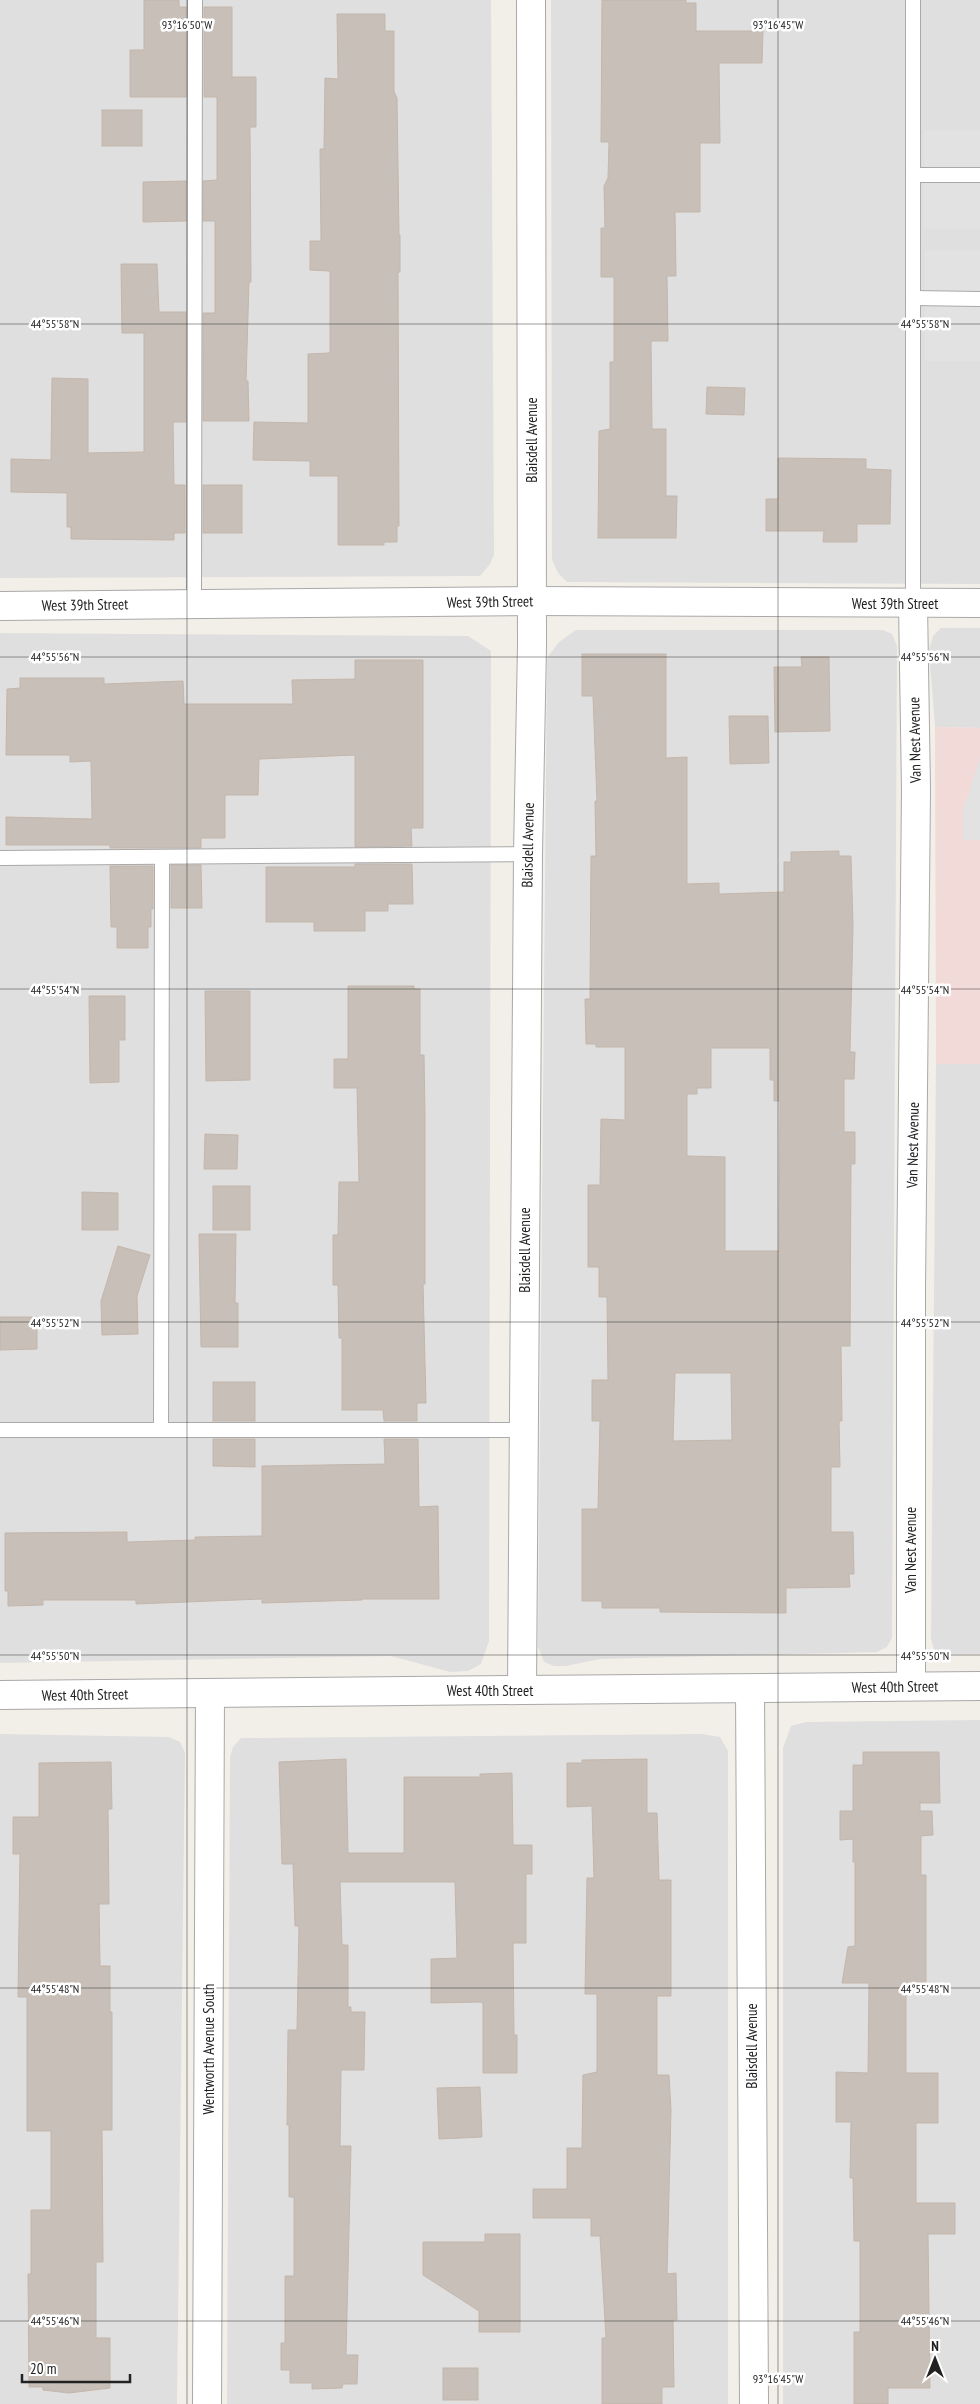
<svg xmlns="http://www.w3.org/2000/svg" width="980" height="2404" font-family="'PT Sans Narrow',sans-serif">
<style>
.residential{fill:#e0dfdf}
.commercial{fill:#f2dad9}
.parking{fill:#e2e2e2}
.building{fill:#c7bfb8;stroke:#c4b6ab;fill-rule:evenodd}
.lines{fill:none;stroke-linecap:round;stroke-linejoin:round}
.service-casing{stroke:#a9a9a9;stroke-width:16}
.minor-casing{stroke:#a9a9a9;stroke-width:30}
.tertiary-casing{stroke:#a9a9a9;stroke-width:30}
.service{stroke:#fff;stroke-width:14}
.minor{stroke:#fff;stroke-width:28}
.tertiary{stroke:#fff;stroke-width:28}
.ticks{fill:none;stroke:#222;stroke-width:1;stroke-opacity:0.45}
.labels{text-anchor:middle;stroke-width:5;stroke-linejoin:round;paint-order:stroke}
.street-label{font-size:15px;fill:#222;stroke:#fff}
.ticks-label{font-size:12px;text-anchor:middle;fill:#222;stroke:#fff;stroke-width:5;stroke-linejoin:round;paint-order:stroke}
</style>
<rect width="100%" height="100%" fill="#f2efe9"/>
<g class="residential">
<polygon points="0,0 491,0 494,555 490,564 480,576 0,578"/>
<polygon points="551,0 980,0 980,584 567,582 558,573 552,560"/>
<polygon points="941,628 980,628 980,728 935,727 929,650 933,636"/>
<polygon points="576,630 883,630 892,634 897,646 892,1638 887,1647 877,1652 600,1659 566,1666 554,1666 544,1662 538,1647 547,658 559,642"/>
<polygon points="0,633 468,636 491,651 489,1641 481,1664 468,1671 450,1672 391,1656 0,1663"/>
<polygon points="936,1064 980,1064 980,1654 941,1654 934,1649 931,1639"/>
<polygon points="980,1720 980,2404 783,2404 783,1748 791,1726 806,1722"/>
<polygon points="0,1734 169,1737 180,1742 185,1753 177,2404 0,2404"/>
<polygon points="702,1734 720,1737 728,1751 728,2404 227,2404 230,1757 233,1747 241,1738"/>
</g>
<polygon class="commercial" points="935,727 980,728 980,1064 936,1064"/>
<g class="parking">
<rect x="924" y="130" width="56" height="99"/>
<rect x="925" y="250" width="55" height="111"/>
<polygon points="980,758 980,840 963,840 963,810"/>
</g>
<g class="building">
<polygon points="144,0 179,0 179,7 186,7 186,97 130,97 130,50 144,50"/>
<polygon points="602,0 686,0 686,3 696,3 696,31 763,31 762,63 719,63 720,143 700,143 700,212 675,212 676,276 667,276 668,341 651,341 652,429 666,429 666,496 677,496 676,538 598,538 599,431 610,429 610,362 614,362 614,277 601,277 601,228 605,228 604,186 608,178 609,142 601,142"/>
<polygon points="204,7 232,7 232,77 256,77 256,127 250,127 251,282 249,282 246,381 248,381 249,421 203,421 203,313 215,313 215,221 203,221 203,181 217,180 217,97 204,97"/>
<polygon points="337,14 385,14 385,31 394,31 394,92 397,98 399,235 400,235 400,272 398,272 399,526 397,526 397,542 384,542 384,545 338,545 338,476 310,476 310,461 253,460 254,422 308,423 308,354 330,353 330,271 310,270 310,241 321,241 320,149 324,149 325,78 338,79"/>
<rect x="102" y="110" width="40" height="36"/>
<polygon points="186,181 186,221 143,222 143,182"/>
<polygon points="121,264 157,264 159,312 186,312 186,422 173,422 174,485 185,485 185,533 174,533 174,540 71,539 71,527 67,527 67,493 11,492 11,459 51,460 52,378 88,379 88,453 144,452 144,333 122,333"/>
<polygon points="707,387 745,388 744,415 706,414"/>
<polygon points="778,458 866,459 866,469 891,470 890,524 857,524 857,542 823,542 824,531 766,531 766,499 778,499"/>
<rect x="203" y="485" width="39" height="48"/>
<path d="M582,654H666V758L687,757V884L719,883V894L784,892V862H791V852L839,851V856H851L853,926L850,1052H855L854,1079H844V1132H855V1164H851L850,1346H841L842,1421H839L840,1467H831V1532H853L854,1574H849L850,1587L786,1588V1613L660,1612V1608H602V1601H582V1509H598L600,1421H592V1380H608L607,1297H599V1267H588V1185H600L601,1119L625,1120V1047H596V1044H586L585,999H590L591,856H596L595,801H597L593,696H582ZM711,1048H770V1080H774V1101H780L779,1251H725V1157L687,1156V1094H697V1088H711ZM675,1373H731L732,1440L673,1441Z"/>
<polygon points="801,657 829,657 830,731 775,732 774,667 802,667"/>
<polygon points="355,660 423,660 423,828 411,828 412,846 355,847 355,755 259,759 258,795 225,795 225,838 201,838 201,848 110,848 110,845 6,845 6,817 92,819 91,761 70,762 70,755 6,755 7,689 20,688 20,678 104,678 104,684 183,681 184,704 293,704 292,680 355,679"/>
<polygon points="729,716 768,716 769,763 730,764"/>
<polygon points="355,864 412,864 413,904 388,904 388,911 365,911 365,931 314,931 314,922 266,922 266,867 355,867"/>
<polygon points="171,865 201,865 202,908 171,908"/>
<polygon points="110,866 153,866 153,909 151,909 151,927 148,927 148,948 117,948 117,927 111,927"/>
<polygon points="348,986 414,986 414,989 420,989 420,1055 424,1055 425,1116 425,1284 423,1284 426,1403 417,1403 417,1421 384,1421 383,1410 342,1410 342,1338 339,1338 338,1285 333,1285 333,1235 338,1235 339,1182 359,1182 357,1088 334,1088 334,1059 348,1059"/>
<polygon points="205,991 250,991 250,1080 206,1081"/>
<polygon points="89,996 125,996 125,1040 119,1040 119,1082 90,1083"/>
<polygon points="205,1134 238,1135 237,1169 204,1169"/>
<rect x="213" y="1186" width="37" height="44"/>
<polygon points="82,1192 118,1193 118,1230 82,1230"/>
<polygon points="199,1234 236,1234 235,1303 238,1303 238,1347 201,1347"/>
<polygon points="118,1246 150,1255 137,1296 138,1334 102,1335 101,1301"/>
<polygon points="0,1317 37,1317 37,1349 0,1350"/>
<rect x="213" y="1382" width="42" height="39"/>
<polygon points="213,1439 255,1439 255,1467 213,1466"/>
<polygon points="384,1439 418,1439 419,1507 438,1506 439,1599 362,1599 362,1600 262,1603 262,1599 136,1604 136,1600 43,1600 43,1605 8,1606 8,1591 5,1591 5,1533 127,1532 127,1542 195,1540 195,1537 262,1536 262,1466 385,1464"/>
<polygon points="863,1752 939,1752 940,1803 920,1803 920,1811 932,1811 933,1835 921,1836 921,1875 926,1875 926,1983 906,1983 906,2073 938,2073 938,2123 916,2123 916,2203 955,2203 955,2234 928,2234 930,2388 888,2388 888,2404 854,2404 854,2332 860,2332 860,2241 854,2241 853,2178 850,2178 851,2122 836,2122 836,2072 868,2073 869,1983 842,1983 848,1947 855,1946 855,1862 853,1862 853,1839 840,1840 840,1811 853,1811 853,1765 863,1765"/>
<polygon points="346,1759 348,1853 404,1853 404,1777 480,1777 480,1774 512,1773 513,1845 532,1845 532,1874 526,1874 526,1943 513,1943 514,2035 517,2035 517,2073 483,2073 483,2004 481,2002 431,2003 431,1959 457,1958 455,1882 340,1882 342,1945 348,1945 348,2007 351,2007 351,2012 365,2012 364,2070 341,2070 340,2146 351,2146 346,2355 358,2355 357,2384 343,2384 342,2388 312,2389 312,2383 290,2383 290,2370 281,2370 281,2343 285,2343 285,2276 294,2276 294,2197 289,2197 289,2125 287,2125 288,2030 297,2030 299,1926 295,1926 293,1864 282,1864 279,1762"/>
<polygon points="647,1759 647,1813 657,1813 659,1880 671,1880 671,1996 657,1996 657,2075 669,2075 671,2110 667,2274 676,2273 677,2320 673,2320 674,2387 662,2387 662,2404 602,2404 602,2338 606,2338 600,2236 591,2236 591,2218 533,2218 533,2189 567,2189 567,2148 582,2148 583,2075 597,2072 597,1994 585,1994 587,1878 594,1878 592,1806 567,1807 567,1763 582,1763 582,1760"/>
<polygon points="111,1762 112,1809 108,1809 109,1904 99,1904 100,1966 110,1966 110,2012 112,2012 112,2130 102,2130 103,2262 96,2262 96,2338 110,2338 110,2388 69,2393 43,2390 43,2387 29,2387 28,2274 31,2274 31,2210 51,2210 51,2131 27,2131 27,1997 18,1997 20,1854 13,1854 13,1817 39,1817 39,1763"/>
<polygon points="480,2087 482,2137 439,2139 437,2088"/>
<polygon points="485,2234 520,2234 520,2332 479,2332 479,2311 423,2275 423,2242 485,2242"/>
<rect x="443" y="2368" width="35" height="32"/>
</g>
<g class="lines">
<g class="service-casing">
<g id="service">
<polyline points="913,0 913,604"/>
<polyline points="913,175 980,175"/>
<polyline points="913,298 980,299"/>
<polyline points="194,604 195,0"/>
<polyline points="0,858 528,854"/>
<polyline points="161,1429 162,857"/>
<polyline points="0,1430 523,1430"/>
</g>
</g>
<g class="minor-casing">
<g id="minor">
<polyline points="531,0 532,645 528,854 522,1690 980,1686"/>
<polyline points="0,606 532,601 980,603"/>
<polyline points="911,1686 911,1288 916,790 913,604"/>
<polyline points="750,1689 754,2404"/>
<polyline points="207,2404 210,1693"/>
</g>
</g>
<g class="tertiary-casing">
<polyline id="tertiary" points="0,1695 522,1690"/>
</g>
<use href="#service" class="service"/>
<use href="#minor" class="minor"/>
<use href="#tertiary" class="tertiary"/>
</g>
<path class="ticks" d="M187,0V2404M778,0V2404M0,324H980M0,657H980M0,989H980M0,1322H980M0,1655H980M0,1988H980M0,2321H980"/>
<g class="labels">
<g class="street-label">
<text transform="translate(532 440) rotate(-90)" y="5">Blaisdell Avenue</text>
<text transform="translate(490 602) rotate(-1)" y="5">West 39th Street</text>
<text x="895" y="609">West 39th Street</text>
<text transform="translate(85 605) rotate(-1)" y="5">West 39th Street</text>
<text transform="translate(915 740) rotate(-91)" y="5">Van Nest Avenue</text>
<text transform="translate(528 845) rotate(-89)" y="5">Blaisdell Avenue</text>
<text transform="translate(913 1145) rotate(-89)" y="5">Van Nest Avenue</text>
<text transform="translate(525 1250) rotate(-90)" y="5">Blaisdell Avenue</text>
<text transform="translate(911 1550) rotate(-90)" y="5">Van Nest Avenue</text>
<text transform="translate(895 1687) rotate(-1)" y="5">West 40th Street</text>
<text x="490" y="1696">West 40th Street</text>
<text transform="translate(85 1695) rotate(-1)" y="5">West 40th Street</text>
<text transform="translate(752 2046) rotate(-90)" y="5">Blaisdell Avenue</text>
<text transform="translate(209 2049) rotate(-90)" y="5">Wentworth Avenue South</text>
</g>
</g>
<g class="ticks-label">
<text x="187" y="29">93°16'50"W</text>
<text x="778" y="29">93°16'45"W</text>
<text x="55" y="328">44°55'58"N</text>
<text x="925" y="328">44°55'58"N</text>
<text x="55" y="661">44°55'56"N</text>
<text x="925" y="661">44°55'56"N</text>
<text x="55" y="994">44°55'54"N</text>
<text x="925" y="994">44°55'54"N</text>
<text x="55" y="1327">44°55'52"N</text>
<text x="925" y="1327">44°55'52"N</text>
<text x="55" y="1660">44°55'50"N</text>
<text x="925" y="1660">44°55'50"N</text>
<text x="55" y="1993">44°55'48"N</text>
<text x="925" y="1993">44°55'48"N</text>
<text x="55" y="2325">44°55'46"N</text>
<text x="925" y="2325">44°55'46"N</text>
<text x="778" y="2383">93°16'45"W</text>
</g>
<g transform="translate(935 2359)" stroke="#ffffff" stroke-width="4" paint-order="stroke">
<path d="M0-4L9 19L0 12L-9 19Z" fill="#222222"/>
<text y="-8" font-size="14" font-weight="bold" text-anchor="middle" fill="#222222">N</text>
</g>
<path d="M22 2374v8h108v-8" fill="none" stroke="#222222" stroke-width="2.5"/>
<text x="30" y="2374" font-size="15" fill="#222222" stroke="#ffffff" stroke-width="4" paint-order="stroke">20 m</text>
</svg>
